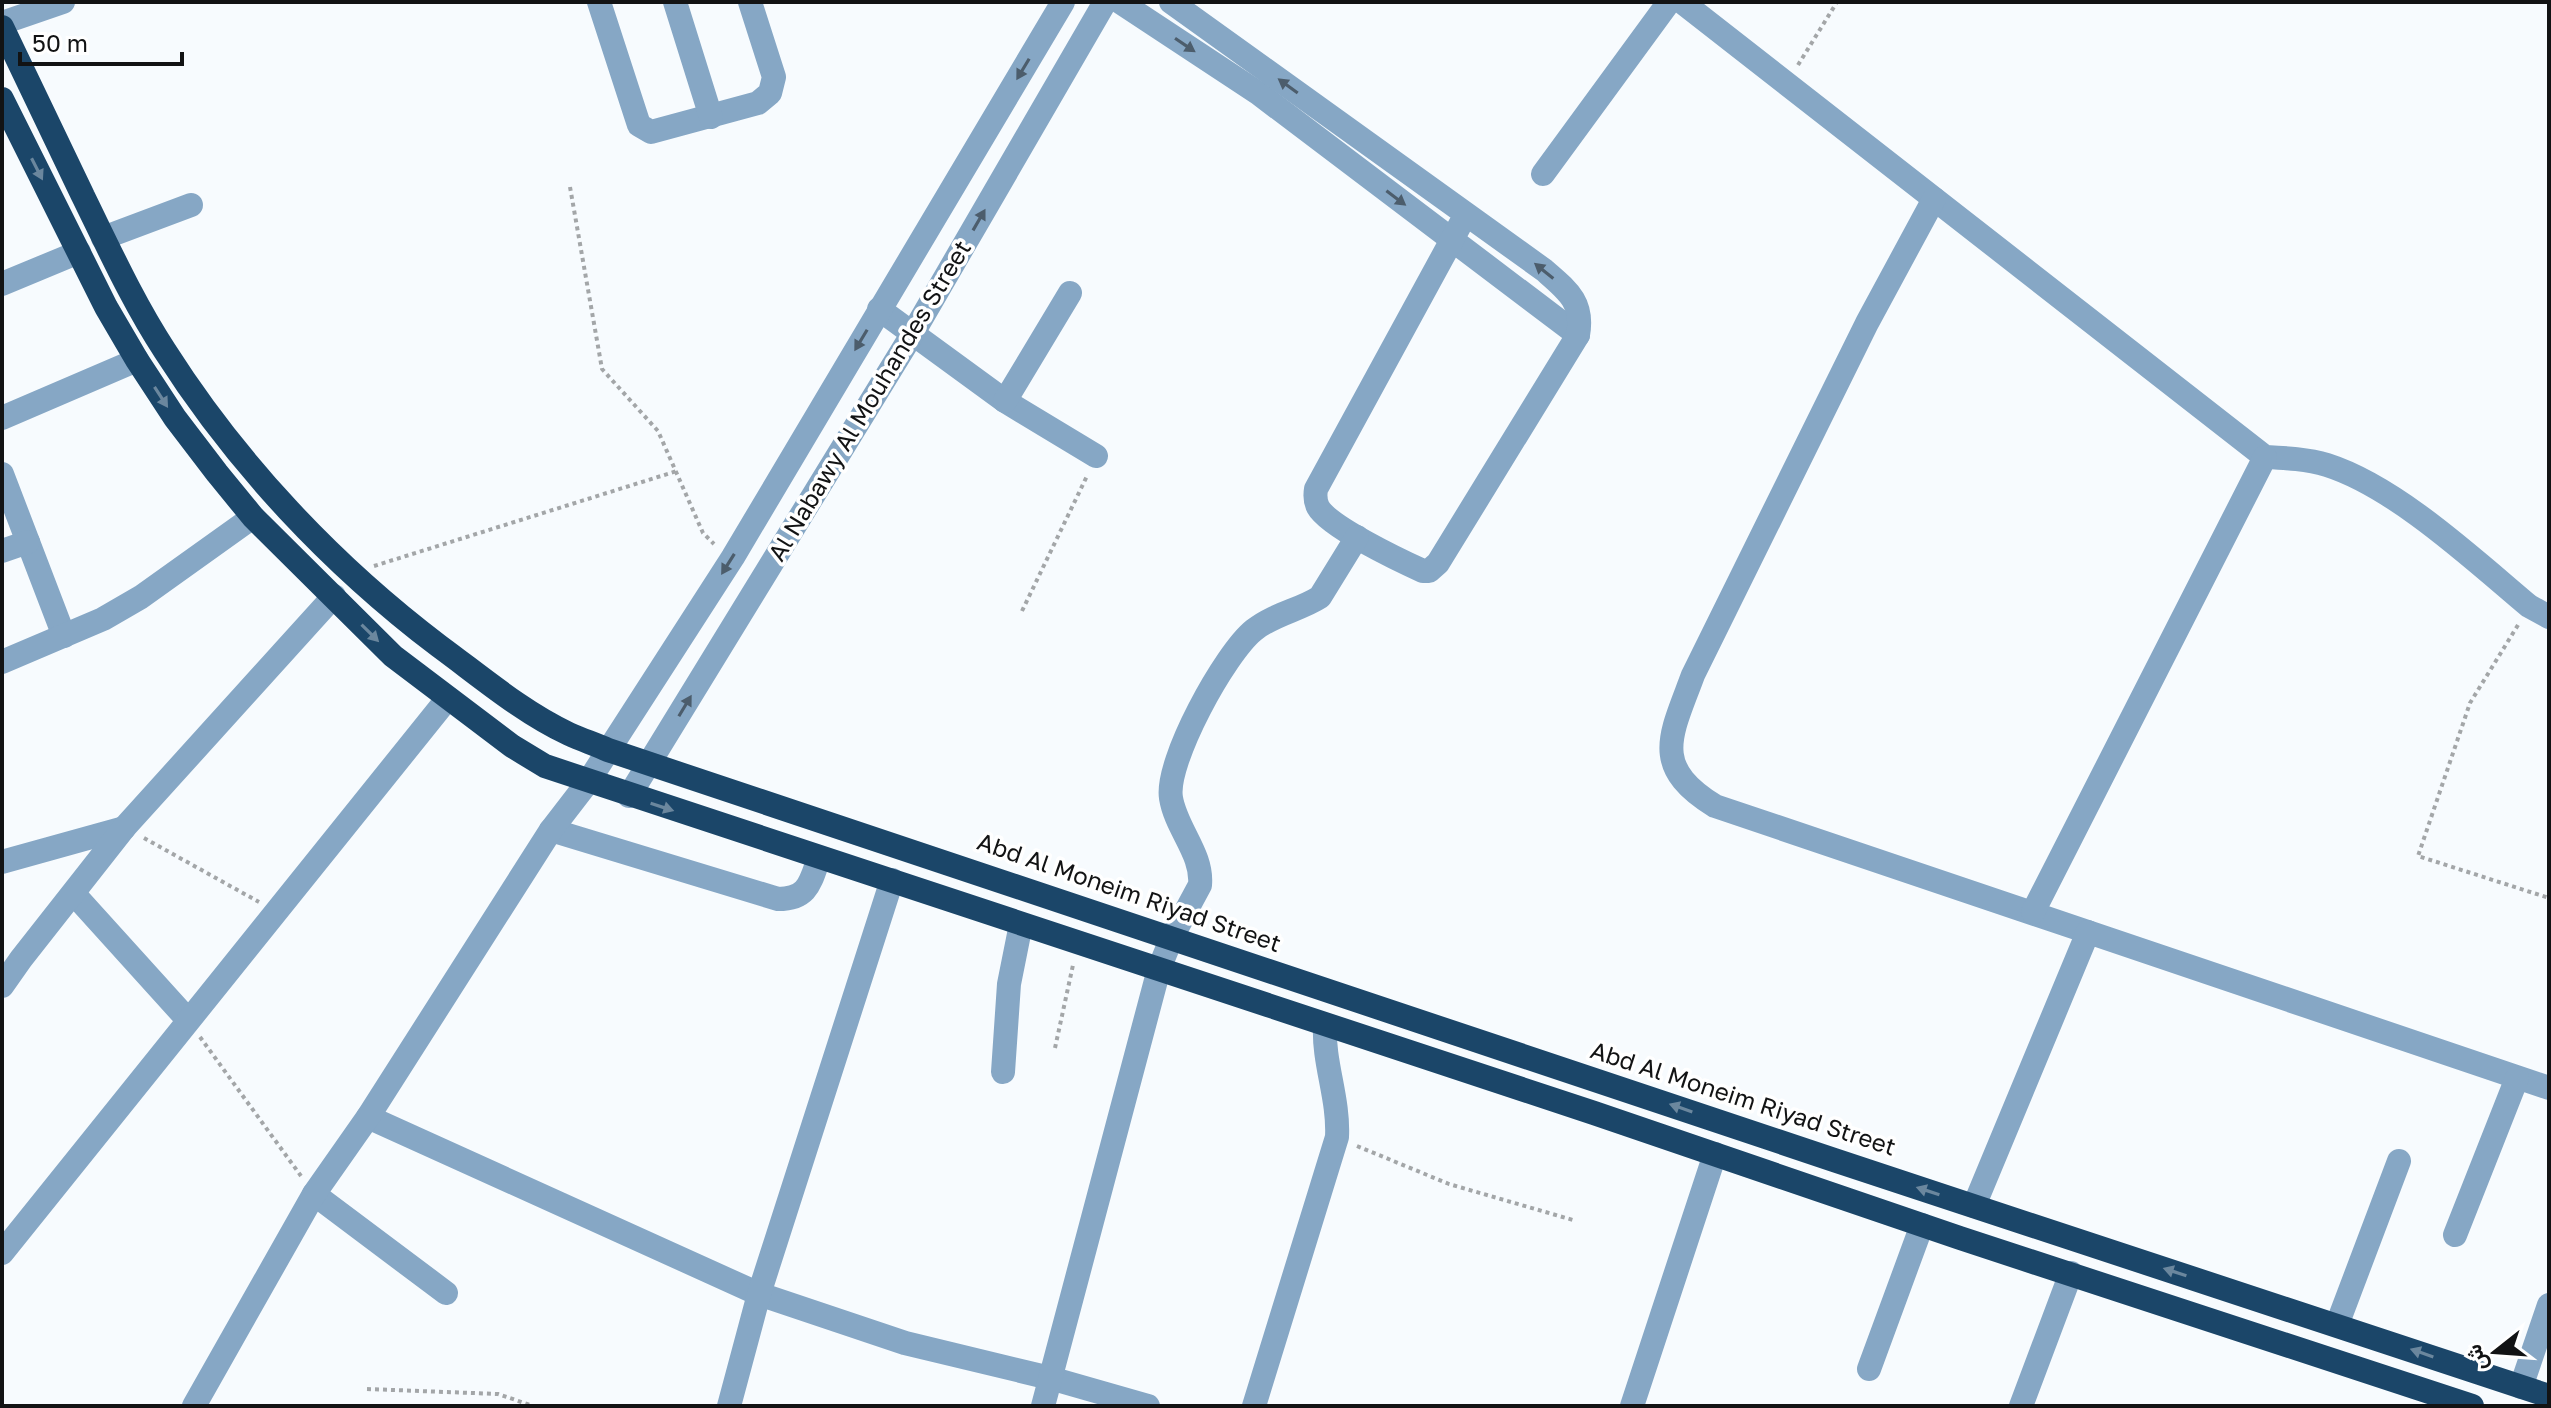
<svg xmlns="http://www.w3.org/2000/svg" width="2551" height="1408" font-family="'Golos Text',Vazirmatn,sans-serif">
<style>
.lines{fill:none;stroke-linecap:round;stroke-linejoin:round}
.path{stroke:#a3a6a8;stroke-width:4;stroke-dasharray:4 4;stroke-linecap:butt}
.minor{stroke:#86a7c5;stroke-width:24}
.highway{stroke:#1b4669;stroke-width:24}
.oneway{fill:#4c5d6c}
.oneway2{fill:#6b879e}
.labels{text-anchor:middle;stroke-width:7;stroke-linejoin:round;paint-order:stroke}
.street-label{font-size:24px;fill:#121314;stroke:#fff}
</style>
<rect width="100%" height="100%" fill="#f7fbfe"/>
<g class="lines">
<g class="path">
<polyline points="1798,65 1837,2"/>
<polyline points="570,187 602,369 658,431 703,533 714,544"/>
<polyline points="374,566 677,471"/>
<polyline points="1022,611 1087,476"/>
<polyline points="2518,625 2470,703 2418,856 2549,898"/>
<polyline points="144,838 259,902"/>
<polyline points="200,1037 301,1176"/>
<polyline points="1055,1048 1073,965"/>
<polyline points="1357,1146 1449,1184 1573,1220"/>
<polyline points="367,1389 498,1394 533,1406"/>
</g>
<g class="minor">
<polyline points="599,2 639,125 651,132 758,103 770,93 774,77 750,2"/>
<polyline points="675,2 711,117"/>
<polyline points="1120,2 1258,93 1578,335"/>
<path d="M1171,2L1544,270C1567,290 1584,302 1578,335L1438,563L1429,571H1423C1401,561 1329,527 1318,507C1315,501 1315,495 1316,489L1466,214"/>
<path d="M1682,2L2265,457C2285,458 2307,459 2327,465C2396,487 2473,559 2529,606L2549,617"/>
<polyline points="2,23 63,2"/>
<polyline points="1543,174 1669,2"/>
<path d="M1934,199L1867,323L1693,675C1671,735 1650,766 1715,806L2088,932"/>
<polyline points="103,238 191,205"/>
<polyline points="2,284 79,252"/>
<polyline points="879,309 1005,401 1096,456"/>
<polyline points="1005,401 1070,293"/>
<polyline points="2,418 137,360"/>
<polyline points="2,474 64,636"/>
<polyline points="2,551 28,542"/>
<polyline points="2,662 103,619 141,597 253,517"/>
<polyline points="629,796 913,333 1105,2"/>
<path d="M551,830L778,899C808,899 810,883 819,858"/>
<polyline points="2,862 124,828"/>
<polyline points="74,894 188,1020"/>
<polyline points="2033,912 2265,457"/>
<polyline points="2,986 21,959 124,828 334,596"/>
<polyline points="1003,1072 1009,984 1021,924"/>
<polyline points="368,1117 759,1294 905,1343 1050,1378 1148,1406"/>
<polyline points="314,1194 446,1293"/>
<polyline points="1974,1206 2088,932 2549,1088"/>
<polyline points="2455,1235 2517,1078"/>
<path d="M2,1253C150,1067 300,884 448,698"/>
<polyline points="2337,1325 2399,1161"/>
<polyline points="1869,1369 1922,1225"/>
<polyline points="2521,1387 2549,1305"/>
<polyline points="194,1406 314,1194 368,1117 551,830 588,782 733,557 1063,2"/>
<polyline points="729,1406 759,1294 892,880"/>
<path d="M1043,1406L1159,969L1172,937L1200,885C1203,854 1176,829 1171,798C1165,762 1225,653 1254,630C1274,614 1300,610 1320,597L1357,537"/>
<path d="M1254,1406L1337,1137C1339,1098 1323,1063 1325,1025"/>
<polyline points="1632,1406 1715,1154"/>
<polyline points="2021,1406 2071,1273"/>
</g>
<g class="highway">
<path d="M2,27C29,84 56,140 83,196C109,249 133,302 165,351C237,464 332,565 439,646C480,676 522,712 569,734C582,740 595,744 608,750L1834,1160L2549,1396"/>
<polyline points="2,99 106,307 137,360 175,418 217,473 253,517 393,656 512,746 545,766 1594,1113 1960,1238 2472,1406"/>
</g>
</g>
<defs><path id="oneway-solid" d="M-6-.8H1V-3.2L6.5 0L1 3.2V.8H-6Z" transform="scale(2)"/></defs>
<g class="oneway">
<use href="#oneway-solid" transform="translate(1185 45) rotate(34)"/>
<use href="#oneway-solid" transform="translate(1023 69) rotate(121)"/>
<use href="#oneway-solid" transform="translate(1288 86) rotate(-144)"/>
<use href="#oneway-solid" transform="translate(1396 198) rotate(37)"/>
<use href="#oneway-solid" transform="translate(979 220) rotate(-60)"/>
<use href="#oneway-solid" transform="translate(1544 271) rotate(-141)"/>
<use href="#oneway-solid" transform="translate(861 340) rotate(121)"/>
<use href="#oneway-solid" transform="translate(728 564) rotate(122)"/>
<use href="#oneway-solid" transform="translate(685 706) rotate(-59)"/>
</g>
<g class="oneway2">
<use href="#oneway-solid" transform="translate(37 169) rotate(63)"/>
<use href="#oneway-solid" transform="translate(161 397) rotate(57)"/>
<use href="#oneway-solid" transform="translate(370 633) rotate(45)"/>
<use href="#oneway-solid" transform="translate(662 807) rotate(18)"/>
<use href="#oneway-solid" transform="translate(1681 1108) rotate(-161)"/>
<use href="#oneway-solid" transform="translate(1928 1191) rotate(-162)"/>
<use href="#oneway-solid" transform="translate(2175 1272) rotate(-162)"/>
<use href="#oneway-solid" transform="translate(2422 1353) rotate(-161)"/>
</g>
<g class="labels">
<g class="street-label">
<text transform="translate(870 401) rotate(-59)" y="8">Al Nabawy Al Mouhandes Street</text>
<text transform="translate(1129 893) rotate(19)" y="8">Abd Al Moneim Riyad Street</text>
<text transform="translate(1743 1099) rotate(18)" y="8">Abd Al Moneim Riyad Street</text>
</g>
</g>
<rect width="2551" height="1408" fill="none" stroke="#121314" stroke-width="8"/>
<g transform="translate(2495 1352) rotate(253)" stroke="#ffffff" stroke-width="6" paint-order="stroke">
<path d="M0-6L14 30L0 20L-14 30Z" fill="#121314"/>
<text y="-12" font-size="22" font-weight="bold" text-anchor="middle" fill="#121314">ش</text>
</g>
<path d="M20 52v12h162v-12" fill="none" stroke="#121314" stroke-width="4"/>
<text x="32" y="52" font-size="24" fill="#121314" stroke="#ffffff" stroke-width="6" paint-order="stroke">50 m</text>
</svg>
